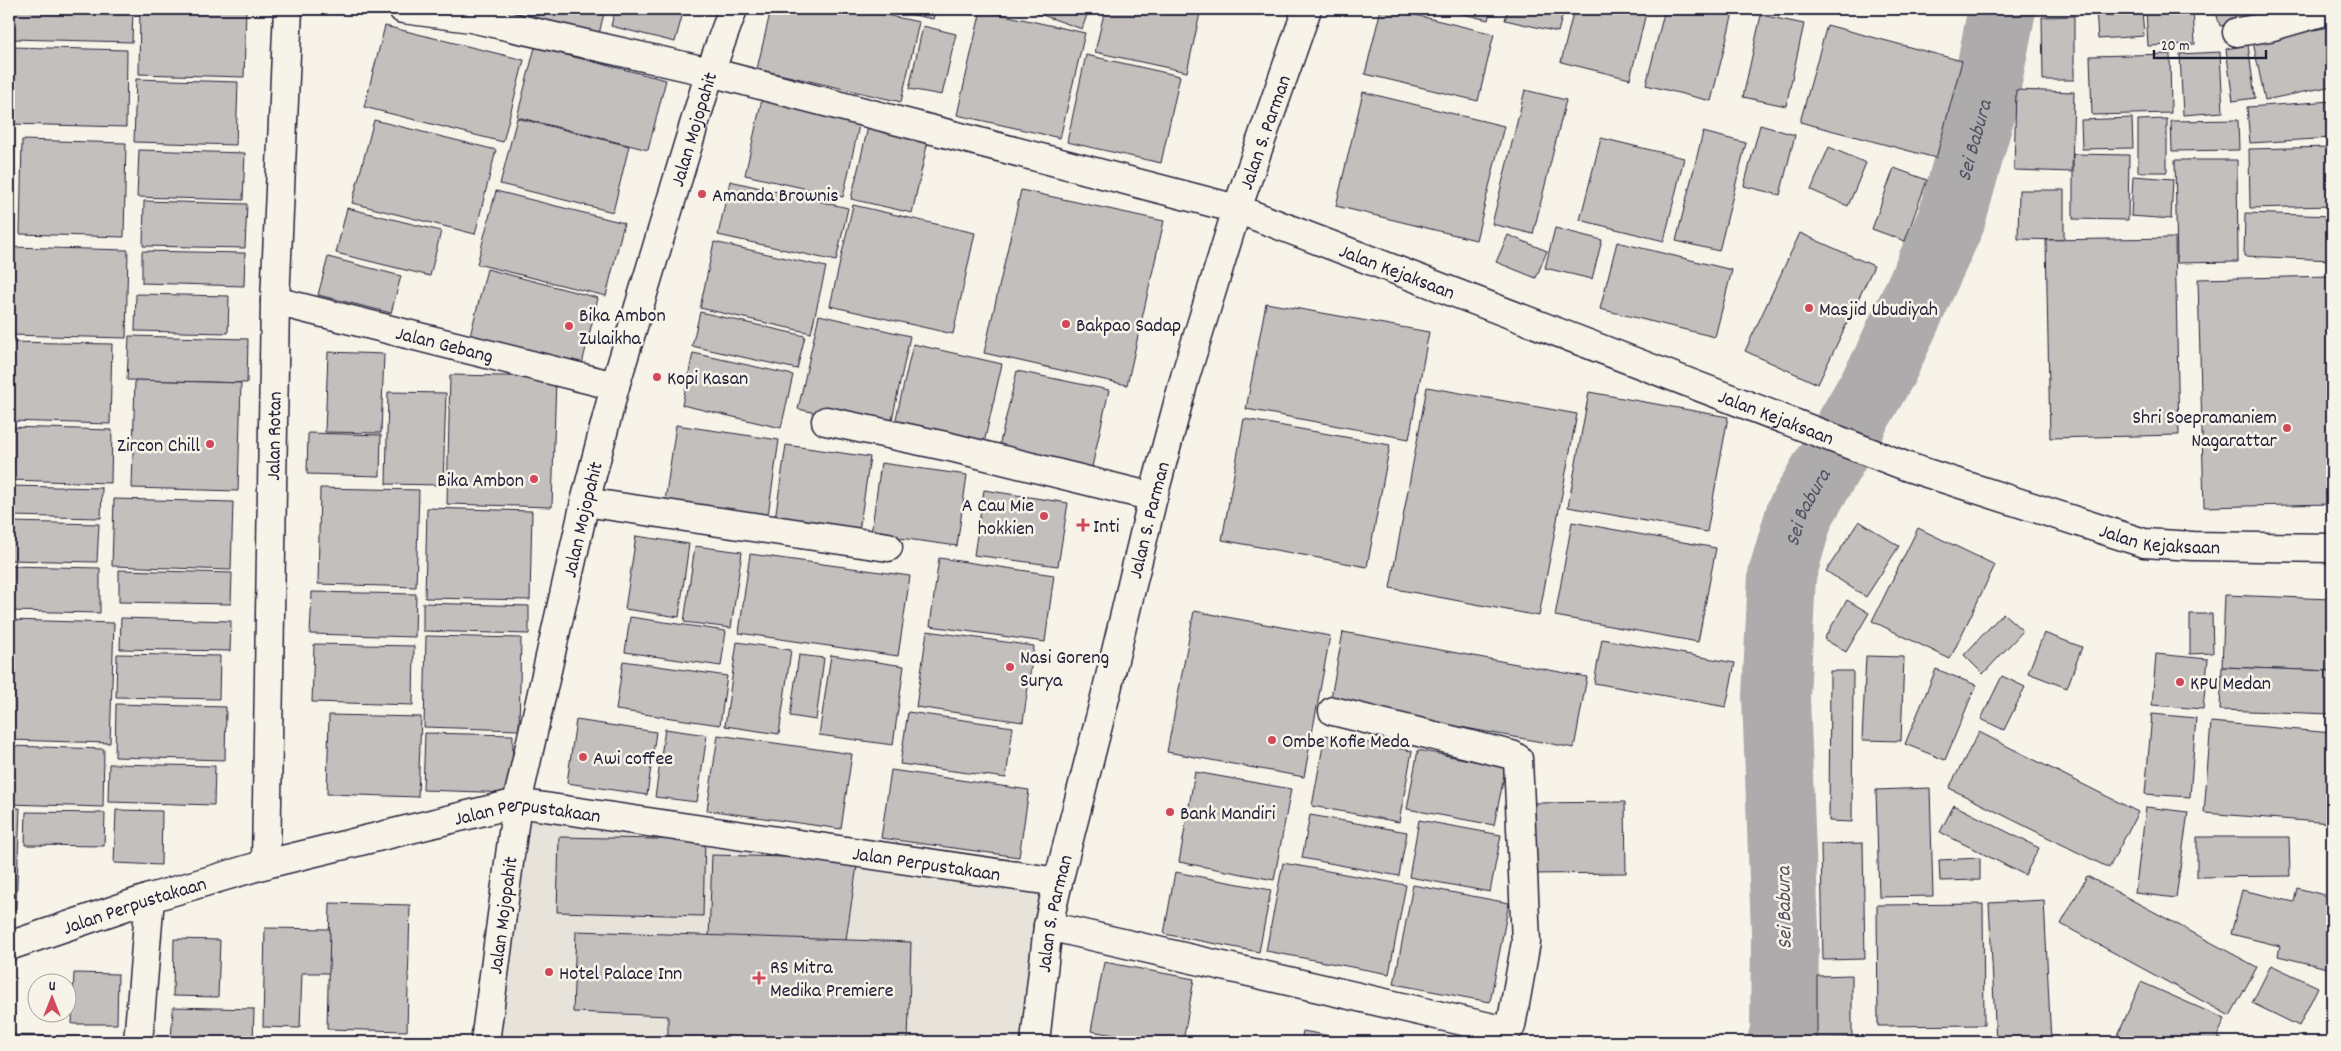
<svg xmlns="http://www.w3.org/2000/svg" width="2341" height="1051" font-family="Dekko,sans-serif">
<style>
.built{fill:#e7e3db}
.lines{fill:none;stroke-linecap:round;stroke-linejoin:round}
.river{stroke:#aeabad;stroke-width:68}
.building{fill:#c2bfbd;stroke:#22223b}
.street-casing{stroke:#22223b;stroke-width:31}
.secondary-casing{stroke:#22223b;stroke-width:31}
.primary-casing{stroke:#22223b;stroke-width:31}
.street{stroke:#f7f3e8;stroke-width:28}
.secondary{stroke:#f7f3e8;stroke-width:28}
.primary{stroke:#f7f3e8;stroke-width:28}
.poi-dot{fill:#d1495b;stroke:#f7f3e8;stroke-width:2}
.labels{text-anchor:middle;stroke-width:5;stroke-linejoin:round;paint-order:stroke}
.street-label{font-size:20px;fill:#22223b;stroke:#f7f3e8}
.poi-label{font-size:20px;fill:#22223b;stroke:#f7f3e8;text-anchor:start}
.water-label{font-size:21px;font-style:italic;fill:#535263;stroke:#f7f3e8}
</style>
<rect width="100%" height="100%" fill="#f7f3e8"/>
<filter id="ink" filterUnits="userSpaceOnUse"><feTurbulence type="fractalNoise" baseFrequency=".02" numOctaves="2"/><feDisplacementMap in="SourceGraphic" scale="10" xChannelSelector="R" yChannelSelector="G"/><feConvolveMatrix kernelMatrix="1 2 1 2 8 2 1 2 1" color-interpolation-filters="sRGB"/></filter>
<g filter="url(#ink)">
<polygon class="built" points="520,804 1058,882 1038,1042 487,1042"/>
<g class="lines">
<path class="river" id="s1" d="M1781,1042L1784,1032L1785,932L1776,697L1782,575L1800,513L1884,367L1951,221L1983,106L2002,9"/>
</g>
<g class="building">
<polygon points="12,9 133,9 132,42 11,39"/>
<polygon points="140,9 246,9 244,77 139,74"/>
<polygon points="497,9 605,9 599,34"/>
<polygon points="615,9 684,9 675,42 611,26"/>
<polygon points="771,9 857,9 919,22 901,102 757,69"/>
<polygon points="886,9 936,9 933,19"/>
<polygon points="1025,9 1089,9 1082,29"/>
<polygon points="1105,9 1201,9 1187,72 1095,52"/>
<polygon points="1381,9 1390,9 1494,34 1478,101 1365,74"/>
<polygon points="1442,9 1491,9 1488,20"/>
<polygon points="1508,9 1564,9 1558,32 1505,20"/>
<polygon points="1574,9 1647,9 1630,79 1561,62"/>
<polygon points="1665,9 1734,9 1711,101 1646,85"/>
<polygon points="2096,9 2142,9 2144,36 2098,39"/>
<polygon points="2146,9 2193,9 2195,44 2148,46"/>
<polygon points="2215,9 2233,9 2237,22 2220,26"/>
<polygon points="2239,9 2293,9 2243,22"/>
<polygon points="981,10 1085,33 1060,138 957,115"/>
<polygon points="1761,15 1804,24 1786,106 1743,97"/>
<polygon points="2074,16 2074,80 2043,80 2042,17"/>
<polygon points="1827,25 1962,61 1936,158 1800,122"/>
<polygon points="385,26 524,60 503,142 364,107"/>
<polygon points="923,26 956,34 942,95 909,89"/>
<polygon points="2329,27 2332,45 2332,86 2265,100 2253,42"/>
<polygon points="2248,45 2255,98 2233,101 2226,49"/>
<polygon points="11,47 127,50 126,127 9,124"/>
<polygon points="535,47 666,80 648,150 517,117"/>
<polygon points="2220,52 2223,112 2183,115 2180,54"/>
<polygon points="2170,54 2171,113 2092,115 2090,56"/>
<polygon points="1086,55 1180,76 1161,163 1067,142"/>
<polygon points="136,79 238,82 236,145 134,142"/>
<polygon points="1525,90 1566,100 1533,234 1492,224"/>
<polygon points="2016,90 2074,92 2072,172 2014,170"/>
<polygon points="1363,92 1504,126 1476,240 1336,206"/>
<polygon points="762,99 860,121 843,197 745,175"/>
<polygon points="2332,101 2332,138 2250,143 2247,107"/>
<polygon points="517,118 629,146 613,212 500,184"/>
<polygon points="2132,118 2133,148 2082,149 2081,120"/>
<polygon points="2167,119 2167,172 2138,172 2138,120"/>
<polygon points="374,120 496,150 475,234 352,203"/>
<polygon points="2238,120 2239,150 2172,151 2171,121"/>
<polygon points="1760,125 1795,135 1780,195 1744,186"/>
<polygon points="868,127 928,141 912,213 851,199"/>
<polygon points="1703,132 1746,143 1719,251 1676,241"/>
<polygon points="1601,138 1684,158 1664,241 1580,220"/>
<polygon points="22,140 126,143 124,237 20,234"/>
<polygon points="1829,147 1866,163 1848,206 1811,190"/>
<polygon points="2332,147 2332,206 2250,208 2249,149"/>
<polygon points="139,150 245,153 243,200 137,197"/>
<polygon points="2073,154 2129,155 2128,220 2073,219"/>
<polygon points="2175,160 2237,160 2238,262 2177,263"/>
<polygon points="1894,168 1927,180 1905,241 1872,229"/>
<polygon points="2133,176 2173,179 2171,219 2131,216"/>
<polygon points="730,181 848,208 836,261 718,235"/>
<polygon points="1021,190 1164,221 1127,385 984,353"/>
<polygon points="2019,190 2064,190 2064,240 2018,239"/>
<polygon points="496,191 624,223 606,296 477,264"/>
<polygon points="144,201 247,204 245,248 143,246"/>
<polygon points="853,205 975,233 953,334 830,306"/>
<polygon points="347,208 441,231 430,276 336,253"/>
<polygon points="2245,213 2332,216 2332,260 2244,256"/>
<polygon points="1555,228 1602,240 1592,279 1545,268"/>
<polygon points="1800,233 1874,266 1818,384 1745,351"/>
<polygon points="1508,235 1547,251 1536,278 1496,262"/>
<polygon points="2175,238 2179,435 2050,438 2046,240"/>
<polygon points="714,242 826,267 811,333 700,308"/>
<polygon points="1617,242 1732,270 1715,337 1600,309"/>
<polygon points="9,247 128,250 126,338 9,335"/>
<polygon points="142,251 245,253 244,286 142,283"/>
<polygon points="328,257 401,276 391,313 318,295"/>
<polygon points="487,269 598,298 582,364 470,336"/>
<polygon points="2332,276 2332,504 2204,507 2198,279"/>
<polygon points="136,294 229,296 228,333 135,331"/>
<polygon points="1266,303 1429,332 1409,439 1246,409"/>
<polygon points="700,312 805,336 797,369 692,346"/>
<polygon points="819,315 910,336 890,429 798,409"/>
<polygon points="129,336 248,339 247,383 127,380"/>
<polygon points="9,342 112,344 110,424 9,421"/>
<polygon points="913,344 1002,364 984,443 895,423"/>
<polygon points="328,352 384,354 381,433 325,432"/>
<polygon points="693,353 793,375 781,428 682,405"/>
<polygon points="1017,371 1109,390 1090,476 997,455"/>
<polygon points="450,375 556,377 552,507 447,504"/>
<polygon points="135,380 241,383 238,491 132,488"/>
<polygon points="1427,387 1577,414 1539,616 1390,588"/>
<polygon points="388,392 446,393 443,485 386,484"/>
<polygon points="1589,392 1728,417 1707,532 1568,507"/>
<polygon points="1244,419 1390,445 1367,567 1222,540"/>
<polygon points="676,425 779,440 767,522 664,508"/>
<polygon points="9,427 112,430 111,483 9,480"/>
<polygon points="308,433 381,435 380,476 307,474"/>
<polygon points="786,445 870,457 858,538 774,526"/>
<polygon points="881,463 967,475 957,546 871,534"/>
<polygon points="9,486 102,488 101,518 9,516"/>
<polygon points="320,488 419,490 416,587 318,584"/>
<polygon points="984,490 1068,503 1058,566 974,555"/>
<polygon points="114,499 233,502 231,570 112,566"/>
<polygon points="427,508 532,511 530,600 425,598"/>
<polygon points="1859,521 1899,546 1866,597 1826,571"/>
<polygon points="9,522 99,524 97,562 9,560"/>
<polygon points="1572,522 1716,548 1698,642 1555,616"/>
<polygon points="1918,528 1995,565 1950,659 1872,621"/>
<polygon points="636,536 689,544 679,617 625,609"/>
<polygon points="695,546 742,552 731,628 684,622"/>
<polygon points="750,554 910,576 898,656 739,633"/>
<polygon points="939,558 1054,575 1045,642 930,626"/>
<polygon points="9,566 100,568 100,613 9,611"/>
<polygon points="119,570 232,573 231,604 119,602"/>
<polygon points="312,592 416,594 415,637 310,634"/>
<polygon points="2225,595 2332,599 2332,671 2222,667"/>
<polygon points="1847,600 1869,613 1846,652 1824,639"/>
<polygon points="423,603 529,606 529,634 423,631"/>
<polygon points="1194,611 1330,636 1304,777 1167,752"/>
<polygon points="2003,613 2023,631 1983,674 1964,655"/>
<polygon points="2190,614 2212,614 2213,653 2190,654"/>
<polygon points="630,617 726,631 721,666 625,652"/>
<polygon points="121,618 231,621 230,651 120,649"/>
<polygon points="9,620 114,623 110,743 9,740"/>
<polygon points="927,631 1034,646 1023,722 916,707"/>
<polygon points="1343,632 1587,677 1574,748 1330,703"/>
<polygon points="2044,633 2082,647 2067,688 2028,673"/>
<polygon points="426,636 521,638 519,730 424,727"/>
<polygon points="1602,639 1735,663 1726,707 1594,683"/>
<polygon points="737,642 791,650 779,734 725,726"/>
<polygon points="314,644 414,646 413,705 312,702"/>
<polygon points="117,654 220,656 219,699 116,697"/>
<polygon points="2156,654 2208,659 2203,709 2152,705"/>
<polygon points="799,655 824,658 816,720 790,716"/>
<polygon points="831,655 904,666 893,745 819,735"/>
<polygon points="1866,656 1904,657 1901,741 1862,740"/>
<polygon points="623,661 727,676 720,725 616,710"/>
<polygon points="2222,667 2332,671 2332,714 2220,710"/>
<polygon points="1936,669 1976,685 1945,760 1905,744"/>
<polygon points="1830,671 1853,671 1852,822 1829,821"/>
<polygon points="2002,676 2025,687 2004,730 1981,719"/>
<polygon points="116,704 226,707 225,760 115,757"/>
<polygon points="908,712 1013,727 1006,778 900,764"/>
<polygon points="2152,714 2196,718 2190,797 2145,794"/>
<polygon points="329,715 421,717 418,797 327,794"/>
<polygon points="576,720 656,732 647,795 567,783"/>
<polygon points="2211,722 2332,733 2331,823 2204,813"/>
<polygon points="665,729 707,735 697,802 655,797"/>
<polygon points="1979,732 2138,812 2109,868 1949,788"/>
<polygon points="425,733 513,735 512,793 423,790"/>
<polygon points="718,735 852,754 841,829 707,810"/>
<polygon points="1325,735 1412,751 1399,822 1312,806"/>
<polygon points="9,746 104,749 103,807 9,804"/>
<polygon points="1418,750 1506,767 1494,825 1407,809"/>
<polygon points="109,764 215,766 214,805 108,802"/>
<polygon points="891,770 1029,790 1019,857 881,838"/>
<polygon points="1195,772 1291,789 1274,880 1179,862"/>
<polygon points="1930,788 1933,896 1879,897 1876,790"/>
<polygon points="1625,802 1626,873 1530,874 1529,803"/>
<polygon points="1954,805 2039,848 2025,875 1940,832"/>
<polygon points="2146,807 2188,812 2176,898 2135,893"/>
<polygon points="9,808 20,808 16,909 9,909"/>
<polygon points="116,810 162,811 161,865 114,863"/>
<polygon points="26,812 105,813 104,846 25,845"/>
<polygon points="1310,815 1407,832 1399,876 1302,858"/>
<polygon points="1419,820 1501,835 1490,892 1409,877"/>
<polygon points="559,837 705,840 703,916 557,912"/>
<polygon points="2197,837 2289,837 2290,876 2197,877"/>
<polygon points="1863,843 1865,959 1823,960 1821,844"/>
<polygon points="712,855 858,859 845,946 709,939"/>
<polygon points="1980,858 1980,880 1940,881 1939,860"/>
<polygon points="1283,863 1406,885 1389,974 1266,951"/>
<polygon points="1175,872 1271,890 1259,952 1164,934"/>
<polygon points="2087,876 2257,967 2230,1016 2061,924"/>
<polygon points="1413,885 1509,903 1490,1002 1394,984"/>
<polygon points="2297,888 2332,897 2332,945 2327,968 2278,956 2280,946 2231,934 2242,890 2294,902"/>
<polygon points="2044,900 2051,1042 1996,1042 1989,903"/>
<polygon points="330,903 410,905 407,1031 327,1029"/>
<polygon points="1983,904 1984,1025 1878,1026 1877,905"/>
<polygon points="265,928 330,929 329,973 302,973 300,1028 263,1027"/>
<polygon points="576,931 911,942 908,1042 668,1042 668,1016 573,1012"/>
<polygon points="174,939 220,940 218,997 173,996"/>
<polygon points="1104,962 1194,979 1183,1042 1154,1042 1091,1031"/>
<polygon points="2271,965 2318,987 2299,1026 2252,1003"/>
<polygon points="74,973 118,974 117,1024 72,1024"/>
<polygon points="1852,975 1852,1038 1817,1039 1817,976"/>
<polygon points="2141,982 2225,1019 2217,1037 2228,1042 2115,1042"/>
<polygon points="173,1007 254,1009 253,1042 171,1042"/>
<polygon points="1303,1031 1363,1042 1301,1042"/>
<polygon points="9,1035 116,1038 115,1042 9,1042"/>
<polygon points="324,1039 413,1042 324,1042"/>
</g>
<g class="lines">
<g class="street-casing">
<g id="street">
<polyline points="403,9 471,18 710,72 1237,209"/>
<polyline points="2237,32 2269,27 2332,9"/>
<path id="s2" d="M275,301L615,386"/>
<polyline points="826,421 950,447 1153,497"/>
<polyline points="585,502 888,547"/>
<path id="s3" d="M266,864L275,301L288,9"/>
<polyline points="1048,926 1498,1029 1511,1026 1526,942 1518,759 1512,755 1333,711"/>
<path id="s4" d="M9,946L150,898L266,864L517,803L1058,882"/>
<polyline points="138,1042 150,898"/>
<path id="s5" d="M485,1042L517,803L585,502L615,386L710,72L733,9"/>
</g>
</g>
<g class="secondary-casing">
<g id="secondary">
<path id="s6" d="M1237,209L1908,467L2144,543L2193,546L2332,548"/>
</g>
</g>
<g class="primary-casing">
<g id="primary">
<path id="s7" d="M1035,1042L1048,926L1058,882L1102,710L1153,497L1185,377L1237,209L1307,9"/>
</g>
</g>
<use href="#street" class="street"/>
<use href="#secondary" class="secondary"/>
<use href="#primary" class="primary"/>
</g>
</g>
<g class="poi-dot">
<circle cx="702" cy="194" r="5"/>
<circle cx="1809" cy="308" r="5"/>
<circle cx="1066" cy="324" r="5"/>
<circle cx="569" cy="326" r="5"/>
<circle cx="657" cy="377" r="5"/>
<circle cx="2287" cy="428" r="5"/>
<circle cx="210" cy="444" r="5"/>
<circle cx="534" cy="479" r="5"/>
<circle cx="1044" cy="516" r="5"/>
<path d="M1080.5 517.5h5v5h5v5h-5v5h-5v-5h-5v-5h5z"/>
<circle cx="1010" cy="667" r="5"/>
<circle cx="2180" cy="682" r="5"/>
<circle cx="1272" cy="740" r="5"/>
<circle cx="583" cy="757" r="5"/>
<circle cx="1170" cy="812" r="5"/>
<circle cx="549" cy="972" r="5"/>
<path d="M756.5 970.5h5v5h5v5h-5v5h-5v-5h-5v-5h5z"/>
</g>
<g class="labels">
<g class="street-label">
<text dy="7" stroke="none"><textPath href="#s5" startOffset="938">Jalan Mojopahit</textPath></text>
<text dy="7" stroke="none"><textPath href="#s7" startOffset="940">Jalan S. Parman</textPath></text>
<text dy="7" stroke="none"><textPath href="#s6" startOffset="172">Jalan Kejaksaan</textPath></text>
<text dy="7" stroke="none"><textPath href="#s2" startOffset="175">Jalan Gebang</textPath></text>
<text dy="7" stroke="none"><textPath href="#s6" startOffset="578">Jalan Kejaksaan</textPath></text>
<text dy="7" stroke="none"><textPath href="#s3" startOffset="428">Jalan Rotan</textPath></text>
<text dy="7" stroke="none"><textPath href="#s5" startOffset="532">Jalan Mojopahit</textPath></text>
<text dy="7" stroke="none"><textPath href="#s7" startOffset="535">Jalan S. Parman</textPath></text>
<text dy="7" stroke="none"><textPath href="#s6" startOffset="982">Jalan Kejaksaan</textPath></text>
<text dy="7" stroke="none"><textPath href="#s4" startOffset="538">Jalan Perpustakaan</textPath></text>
<text dy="7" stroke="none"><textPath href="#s4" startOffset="942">Jalan Perpustakaan</textPath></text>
<text dy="7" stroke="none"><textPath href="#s4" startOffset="132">Jalan Perpustakaan</textPath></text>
<text dy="7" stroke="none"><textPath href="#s7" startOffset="130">Jalan S. Parman</textPath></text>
<text dy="7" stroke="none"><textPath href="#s5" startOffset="128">Jalan Mojopahit</textPath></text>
</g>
<g class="poi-label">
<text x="712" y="201">Amanda Brownis</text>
<text x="1819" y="315">Masjid Ubudiyah</text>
<text x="579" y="321">Bika Ambon<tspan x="579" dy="23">Zulaikha</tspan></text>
<text x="1076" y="331">Bakpao Sadap</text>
<text x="667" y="384">Kopi Kasan</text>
<text x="2277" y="423" text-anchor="end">Shri Soepramaniem<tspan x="2277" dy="23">Nagarattar</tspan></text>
<text x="200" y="451" text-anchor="end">Zircon Chill</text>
<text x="524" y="486" text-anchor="end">Bika Ambon</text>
<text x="1034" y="511" text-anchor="end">A Cau Mie<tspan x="1034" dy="23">hokkien</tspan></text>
<text x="1093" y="532">Inti</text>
<text x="1020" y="663">Nasi Goreng<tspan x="1020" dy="23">Surya</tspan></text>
<text x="2190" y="689">KPU Medan</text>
<text x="1282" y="747">Ombe Kofie Meda</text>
<text x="593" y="764">Awi coffee</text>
<text x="1180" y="819">Bank Mandiri</text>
<text x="770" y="973">RS Mitra<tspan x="770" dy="23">Medika Premiere</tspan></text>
<text x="559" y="979">Hotel Palace Inn</text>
</g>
<g class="water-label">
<text dy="7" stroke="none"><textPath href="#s1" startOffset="945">Sei Babura</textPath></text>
<text dy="7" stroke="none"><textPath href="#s1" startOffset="540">Sei Babura</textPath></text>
<text transform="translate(1783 908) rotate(-91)" y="7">Sei Babura</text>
</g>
</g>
<rect width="2341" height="1051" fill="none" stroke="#f7f3e8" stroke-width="30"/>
<rect x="15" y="15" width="2311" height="1021" fill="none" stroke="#22223b" stroke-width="2" filter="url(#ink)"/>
<g transform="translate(52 998)"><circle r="24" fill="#f7f3e8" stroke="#a29fa3"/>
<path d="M0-4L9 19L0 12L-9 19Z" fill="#d1495b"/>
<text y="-8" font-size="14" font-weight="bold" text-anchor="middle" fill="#22223b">U</text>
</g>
<path d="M2154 50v8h112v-8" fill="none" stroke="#22223b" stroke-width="2.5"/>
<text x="2161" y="50" font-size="15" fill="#22223b" stroke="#f7f3e8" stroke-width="4" paint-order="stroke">20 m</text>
</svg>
